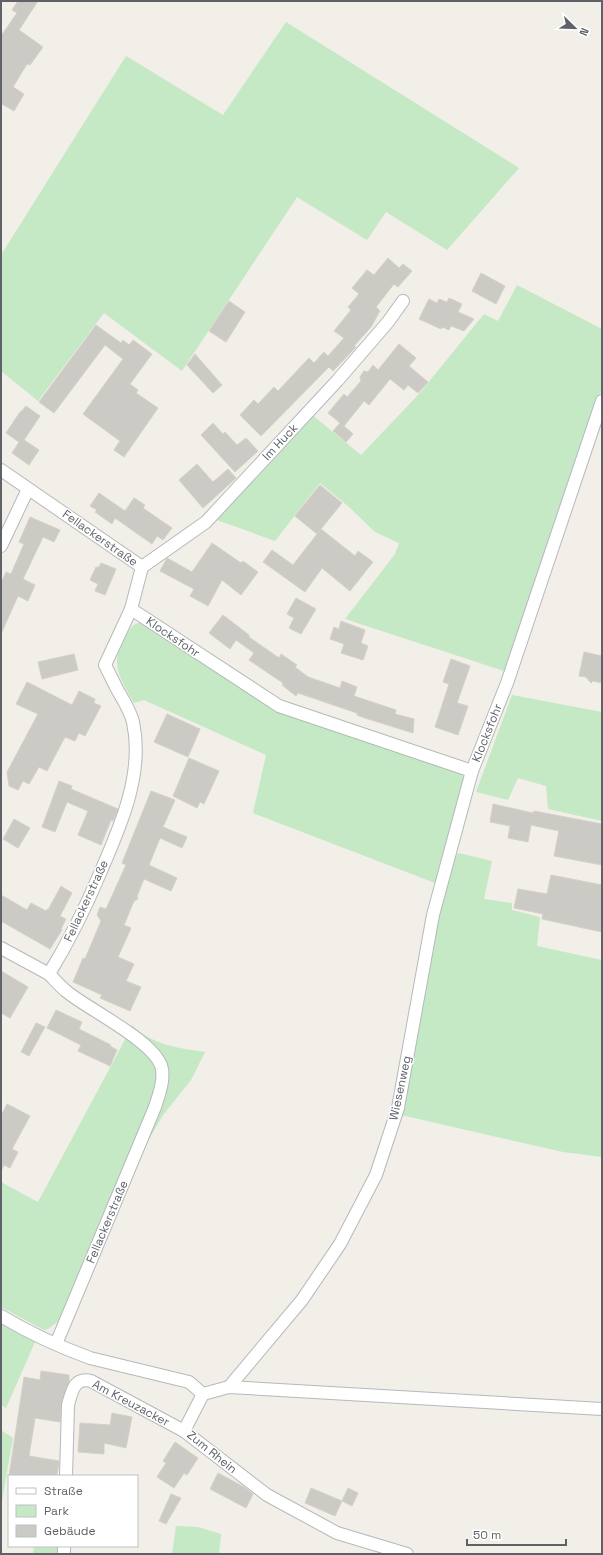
<svg xmlns="http://www.w3.org/2000/svg" width="603" height="1555" font-family="'Space Grotesk',sans-serif">
<style>
.green{fill:#c5e8c5}
.building{fill:#cccac5;stroke:#d6d1c6}
.lines{fill:none;stroke-linecap:round;stroke-linejoin:round}
.street-casing{stroke:#b5b8bc;stroke-width:14}
.street{stroke:#fff;stroke-width:12}
.labels{text-anchor:middle;stroke-width:3;stroke-linejoin:round;paint-order:stroke}
.street-label{font-size:12px;fill:#5f6368;stroke:#fff}
</style>
<rect width="100%" height="100%" fill="#f1efe8"/>
<g class="green">
<polygon points="286,22 519,168 447,250 386,212 367,240 297,197 182,371 104,313 38,401 1,371 1,255 126,56 223,115"/>
<polygon points="517,285 602,329 602,388 507,672 345,619 395,554 399,543 375,532 349,507 320,483 275,541 217,520 311,414 361,455 418,395 484,314 498,321"/>
<path d="M142,622L284,713L460,772L464,778L466,786L435,883L253,813L266,755L144,700L134,703C127,690 116,675 117,659C118,651 123,643 126,636C130,629 133,623 142,622Z"/>
<polygon points="512,695 602,712 602,821 548,809 546,786 518,778 508,800 476,792"/>
<polygon points="459,853 492,861 484,899 512,903 512,910 540,917 537,946 602,960 602,1157 563,1152 401,1115 427,968 450,863 453,858"/>
<path d="M132,1025C152,1045 178,1048 205,1052L191,1080L163,1115L152,1134L134,1170L167,1075L130,1029Z"/>
<polygon points="127,1036 157,1066 158,1085 61,1319 48,1329 44,1330 1,1307 1,1182 38,1202"/>
<polygon points="1,1321 35,1342 6,1408 1,1405"/>
<polygon points="1,1430 13,1438 1,1506"/>
<polygon points="176,1526 198,1527 221,1534 219,1554 172,1554"/>
<polygon points="34,1546 59,1546 59,1554 33,1554"/>
</g>
<g class="building">
<polygon points="18,1 38,1 19,30 43,47 30,65 27,64 13,87 24,94 14,111 2,104 1,106 1,36 17,13 12,10"/>
<polygon points="388,258 399,268 403,264 412,271 398,287 394,284 376,307 380,311 371,327 354,346 356,347 333,371 329,367 261,436 240,415 254,400 258,404 274,387 278,391 309,358 314,363 324,352 328,356 344,338 334,331 351,310 348,307 359,294 352,288 367,270 374,275"/>
<polygon points="481,273 505,286 496,304 472,291"/>
<polygon points="449,298 462,304 458,312 474,319 464,331 451,326 449,330 442,327 441,329 419,319 429,299 437,303 439,299 447,302"/>
<polygon points="229,301 245,312 226,342 209,331"/>
<polygon points="96,325 121,343 123,340 129,345 133,340 152,354 130,384 138,390 136,393 158,408 124,457 114,450 120,441 83,414 123,359 105,345 54,413 39,402"/>
<polygon points="399,344 416,358 409,366 428,382 418,393 408,385 404,390 390,379 369,405 364,401 344,426 353,434 346,442 333,431 340,423 328,413 344,394 347,397 361,381 360,377 364,371 368,372 373,365 378,370"/>
<polygon points="195,354 222,385 213,393 187,365"/>
<polygon points="26,406 40,416 24,440 39,450 29,465 12,453 19,442 6,433 20,412 21,412"/>
<polygon points="213,423 223,434 225,432 237,445 246,438 258,451 235,472 201,435"/>
<polygon points="197,464 213,482 228,469 236,478 203,508 179,480"/>
<polygon points="320,485 342,503 317,534 295,516"/>
<polygon points="99,493 125,511 134,498 145,505 143,508 172,528 163,540 157,536 152,544 115,518 112,524 95,512 97,510 90,506"/>
<polygon points="30,517 60,530 54,542 43,537 23,579 35,585 28,601 18,596 1,634 1,583 6,572 11,574 24,544 19,542"/>
<polygon points="321,529 355,556 358,551 373,562 350,591 322,568 305,592 263,562 272,550 293,565"/>
<polygon points="212,543 241,563 243,561 258,572 241,595 222,580 208,606 190,596 194,589 160,571 167,558 192,572"/>
<polygon points="101,563 116,569 105,595 95,591 98,584 90,580 96,567 99,567"/>
<polygon points="296,598 316,609 301,634 289,628 294,618 287,614"/>
<polygon points="223,615 249,635 249,637 279,658 281,654 297,665 295,667 308,677 340,688 342,681 357,687 354,696 396,710 395,714 414,719 413,733 365,718 357,715 357,713 298,693 296,696 282,685 283,683 249,660 254,653 236,640 230,649 209,633"/>
<polygon points="341,621 365,630 361,643 368,646 363,660 341,653 344,644 330,639 334,627 339,629"/>
<polygon points="584,652 602,656 602,683 593,681 591,683 586,677 579,676"/>
<polygon points="74,654 78,670 42,679 38,662"/>
<polygon points="451,659 470,666 457,703 468,706 458,735 435,727 449,684 443,682"/>
<polygon points="27,682 72,705 79,691 95,699 94,703 101,706 85,736 79,733 75,741 65,737 47,771 39,767 29,784 23,781 18,790 9,786 7,772 38,714 16,704"/>
<polygon points="167,714 200,729 188,757 154,742"/>
<polygon points="189,758 219,771 204,804 200,802 197,808 173,796"/>
<polygon points="59,781 72,786 71,789 118,809 113,821 111,820 101,845 78,835 88,811 67,802 55,832 42,827"/>
<polygon points="151,791 175,800 163,827 187,837 182,848 160,838 149,865 177,878 171,891 144,879 137,896 138,899 134,901 124,925 131,928 118,957 134,964 126,981 141,987 130,1011 100,998 102,995 73,982 83,958 85,959 101,921 97,915 100,907 106,909 126,865 122,863"/>
<polygon points="493,804 533,813 534,811 602,824 602,865 554,856 559,831 531,825 528,842 508,838 510,826 490,822"/>
<polygon points="14,819 30,828 18,848 3,839"/>
<polygon points="551,875 602,885 602,932 542,919 543,914 514,908 518,889 547,894"/>
<polygon points="61,886 72,893 60,916 66,919 61,929 62,930 50,949 1,921 1,895 27,910 31,903 46,911 47,909 48,910"/>
<polygon points="1,971 28,987 10,1018 1,1013"/>
<polygon points="56,1010 82,1022 79,1029 111,1045 110,1046 117,1050 110,1066 78,1051 81,1045 47,1028"/>
<polygon points="36,1023 45,1027 29,1056 21,1052"/>
<polygon points="7,1104 30,1116 12,1149 18,1152 10,1168 4,1165 1,1171 1,1116"/>
<polygon points="41,1371 69,1375 69,1382 61,1403 60,1422 35,1418 29,1456 59,1461 57,1476 9,1476 24,1377 40,1380"/>
<polygon points="112,1413 132,1417 126,1448 104,1443 104,1454 78,1452 80,1423 110,1425"/>
<polygon points="175,1442 198,1458 187,1475 184,1473 174,1488 157,1477 166,1463 163,1461"/>
<polygon points="218,1473 244,1487 253,1494 246,1508 210,1489"/>
<polygon points="311,1488 342,1501 335,1516 305,1503"/>
<polygon points="348,1488 358,1493 352,1506 342,1501"/>
<polygon points="171,1494 181,1498 166,1524 159,1521"/>
</g>
<g class="lines">
<g class="street-casing">
<g id="street">
<path d="M1,470L142,567L131,609L105,665C109,673 113,681 117,689C123,700 130,710 133,722C144,773 121,825 101,871C86,907 69,941 49,974C54,979 60,986 66,991C87,1009 157,1042 162,1069C164,1082 159,1094 155,1107L56,1344"/>
<polyline points="1,546 28,489"/>
<polyline points="142,567 206,522 337,381 388,322 403,301"/>
<polyline points="131,609 279,706 472,771"/>
<polyline points="1,948 49,974"/>
<path d="M1,1316C29,1333 60,1347 90,1358L189,1382L203,1394"/>
<polyline points="229,1387 302,1300 340,1244 376,1175 398,1108 433,915 472,771 507,683 602,401"/>
<polyline points="203,1394 229,1387 602,1409"/>
<polyline points="203,1394 184,1431 267,1495 337,1533 407,1554"/>
<path d="M66,1476L68,1405C72,1391 74,1377 91,1381L184,1431"/>
<polyline points="64,1554 64,1546"/>
</g>
</g>
<use href="#street" class="street"/>
</g>
<g class="labels">
<g class="street-label">
<text transform="translate(280 442) rotate(-47)" y="4">Im Huck</text>
<text transform="translate(100 538) rotate(35)" y="4">Fellackerstraße</text>
<text transform="translate(173 637) rotate(34)" y="4">Klocksfohr</text>
<text transform="translate(487 733) rotate(-68)" y="4">Klocksfohr</text>
<text transform="translate(86 901) rotate(-65)" y="4">Fellackerstraße</text>
<text transform="translate(400 1088) rotate(-78)" y="4">Wiesenweg</text>
<text transform="translate(107 1222) rotate(-67)" y="4">Fellackerstraße</text>
<text transform="translate(131 1403) rotate(28)" y="4">Am Kreuzacker</text>
<text transform="translate(212 1452) rotate(39)" y="4">Zum Rhein</text>
</g>
</g>
<rect width="603" height="1555" fill="none" stroke="#5f6368" stroke-width="4"/>
<rect x="8" y="1475" width="130" height="72" fill="#ffffff" stroke="#bfc1c3"/>
<rect x="16" y="1488" width="20" height="6" fill="#ffffff" stroke="#bfc1c3"/>
<text x="44" y="1495" font-size="12" fill="#5f6368">Straße</text>
<rect x="16" y="1505" width="20" height="12" fill="#c5e8c5" stroke="#bfc1c3"/>
<text x="44" y="1515" font-size="12" fill="#5f6368">Park</text>
<rect x="16" y="1525" width="20" height="12" fill="#cccac5" stroke="#bfc1c3"/>
<text x="44" y="1535" font-size="12" fill="#5f6368">Gebäude</text>
<g transform="translate(575 28) rotate(113)" stroke="#ffffff" stroke-width="3" paint-order="stroke">
<path d="M0-3L7 15L0 10L-7 15Z" fill="#5f6368"/>
<text y="-6" font-size="11" font-weight="bold" text-anchor="middle" fill="#5f6368">N</text>
</g>
<path d="M467 1539v6h99v-6" fill="none" stroke="#5f6368" stroke-width="2"/>
<text x="473" y="1539" font-size="12" fill="#5f6368" stroke="#ffffff" stroke-width="3" paint-order="stroke">50 m</text>
</svg>
